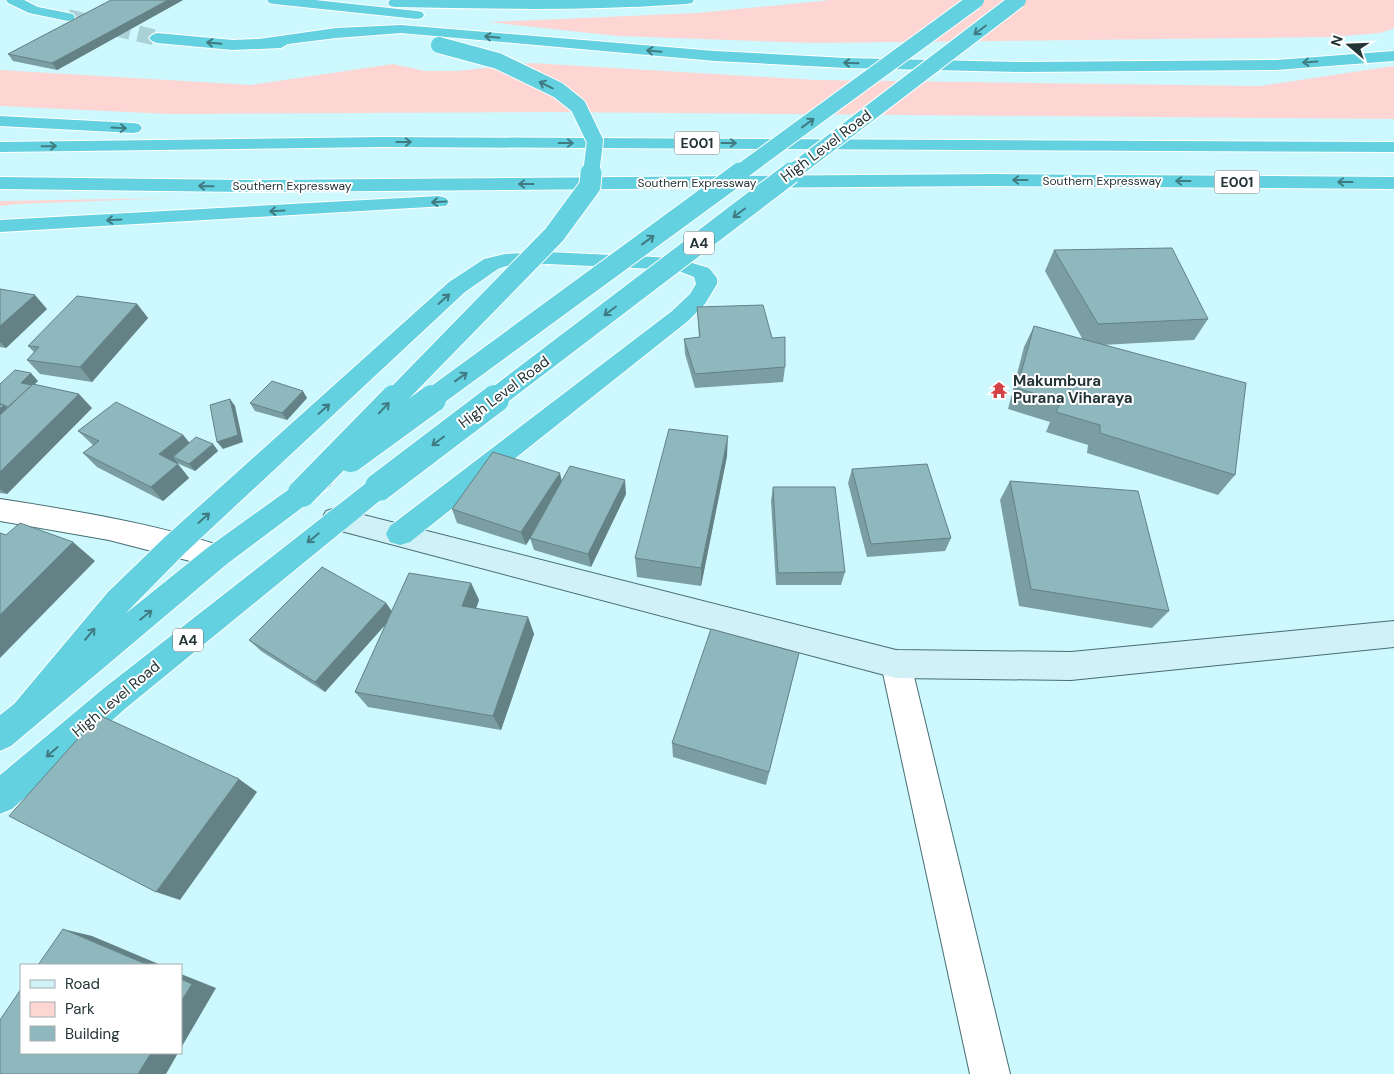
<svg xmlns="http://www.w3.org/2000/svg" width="1394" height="1074" font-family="'DM Sans',sans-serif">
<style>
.green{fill:#fdd6d3}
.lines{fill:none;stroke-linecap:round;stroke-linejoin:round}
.highway-tunnel{stroke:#aad1d6;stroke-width:16;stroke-dasharray:16 8;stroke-linecap:butt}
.street-casing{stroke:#466d73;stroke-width:2}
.secondary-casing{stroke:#466d73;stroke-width:2}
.highway-casing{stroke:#fff;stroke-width:2}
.street{fill:#fff;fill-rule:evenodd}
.secondary{fill:#d0f1f5;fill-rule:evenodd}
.highway{fill:#63d1df;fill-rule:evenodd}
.highway-bridge-far2-casing{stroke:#fff;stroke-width:18;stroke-linecap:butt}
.highway-bridge-far1-casing{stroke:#fff;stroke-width:23;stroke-linecap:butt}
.highway-bridge-casing{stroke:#fff;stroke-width:30;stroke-linecap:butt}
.highway-bridge-far2{stroke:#63d1df;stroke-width:16}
.highway-bridge-far1{stroke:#63d1df;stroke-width:21}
.highway-bridge{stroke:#63d1df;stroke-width:28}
.wall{fill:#7b9ea3}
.shaded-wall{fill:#648185}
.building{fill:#8fb8be;stroke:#648185}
.oneway{stroke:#407b83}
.labels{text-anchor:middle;stroke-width:4;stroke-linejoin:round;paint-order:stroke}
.far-street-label{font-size:12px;fill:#233437;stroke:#fff}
.shield{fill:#fff;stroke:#657173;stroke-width:1}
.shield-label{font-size:14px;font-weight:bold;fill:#233437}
.street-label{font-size:15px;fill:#233437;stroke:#fff}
.poi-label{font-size:15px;font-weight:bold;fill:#233437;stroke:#fff;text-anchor:start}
</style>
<rect width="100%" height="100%" fill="#ccf8fe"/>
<g class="green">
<polygon points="831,0 1394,0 1394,28 1381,33 1330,37 814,43 618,36 488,22 697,13"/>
<polygon points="532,63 816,80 1260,86 1394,66 1394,119 549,112 170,114 0,106 0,70 251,85 393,64 425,71 457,71"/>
<polygon points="173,198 19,204 0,206 0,201"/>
</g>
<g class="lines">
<polyline class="highway-tunnel" points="68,17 157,38"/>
<g class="street-casing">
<g id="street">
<path d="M0,499C76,511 154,523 227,548L231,556L227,564L217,568L109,540L0,521Z"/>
<polygon points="896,650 907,654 911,664 1010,1074 970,1074 881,664 885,654"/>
</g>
</g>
<g class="secondary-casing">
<polygon id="secondary" points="336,508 896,650 1071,652 1394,621 1394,647 1071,680 896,678 326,527 322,519 326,511"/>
</g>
<g class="highway-casing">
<g id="highway">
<polygon points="6,0 24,0 38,7 73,14 75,17 73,20 68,21 29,13 8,3"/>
<polygon points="267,0 315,0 417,11 422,12 424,15 422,18 417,19 274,4 269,3"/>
<path d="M390,0H694L692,3L687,4C590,11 492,9 395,7L390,6L388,3Z"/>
<polygon points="401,25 715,51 846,58 1023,62 1276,60 1394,51 1394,61 1276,70 1023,72 846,68 715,61 401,33 336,38 288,44 281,48 233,50 157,43 152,41 149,38 152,35 157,33 233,40 259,39 336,28"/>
<polygon points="0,116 133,123 139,124 142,128 139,132 133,133 0,126"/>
<polygon points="382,137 1394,142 1394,152 382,147 0,152 0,142"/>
<polygon points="995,174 1394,177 1394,189 995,186 245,192 0,189 0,177 245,180"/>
<polygon points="439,196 446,198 449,202 446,206 0,232 0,220"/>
<polygon points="548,252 676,258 709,268 717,278 717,284 705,304 688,321 410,542 400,545 390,542 386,534 390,526 672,311 690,294 696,284 694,277 676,270 548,264 506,266 498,269 465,292 186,552 125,614 207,548 313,472 322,469 331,472 335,479 331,486 227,564 11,746 0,751 0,715 14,704 108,592 166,536 449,282 484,259 505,254"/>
<polygon points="379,477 388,480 392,487 388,494 126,708 12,809 0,814 0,775 104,688 370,480"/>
</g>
</g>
<use href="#street" class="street"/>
<use href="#secondary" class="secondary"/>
<use href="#highway" class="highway"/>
<g class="highway-bridge-far2-casing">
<g id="highway-bridge-far2">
<polyline points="439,45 498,61 558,90 578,106 595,141 591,174"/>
<polyline points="738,174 976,0"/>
<polyline points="790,174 1018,0"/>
</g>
</g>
<g class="highway-bridge-far1-casing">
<g id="highway-bridge-far1">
<polyline points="393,400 554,235 590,186 591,173"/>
<polyline points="430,400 740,173"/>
<polyline points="493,400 791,173"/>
</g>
</g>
<g class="highway-bridge-casing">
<g id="highway-bridge">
<polyline points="351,458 432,399"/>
<polyline points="379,487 495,399"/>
<polyline points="302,493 394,399"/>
</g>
</g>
<use href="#highway-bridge-far2" class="highway-bridge-far2"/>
<use href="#highway-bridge-far1" class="highway-bridge-far1"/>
<use href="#highway-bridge" class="highway-bridge"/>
</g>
<g class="wall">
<polygon points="111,0 183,0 57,70 13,61 8,54"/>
<polygon points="1054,250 1208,319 1194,340 1102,345 1235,475 1218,495 1087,453 1088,445 1046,432 1050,422 1008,409 1024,347 1034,326 1083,340 1045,271"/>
<polygon points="0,289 47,309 6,348 0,347"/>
<polygon points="137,304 148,318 92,382 40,374 27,360 34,352 28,346"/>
<polygon points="697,307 772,338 785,367 783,382 695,388 685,354 684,339 699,337"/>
<polygon points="38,381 35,384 92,408 7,494 0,493 0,384"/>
<polygon points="307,398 287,420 255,411 250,403"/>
<polygon points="78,431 183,435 189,442 213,444 218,451 195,471 179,464 178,463 177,463 189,478 163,501 97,467 83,453 93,445"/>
<polygon points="727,456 701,586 637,577 635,558"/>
<polygon points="852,469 951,538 945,551 867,557 848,483"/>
<polygon points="1010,481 1169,611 1152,628 1019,606 1000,500"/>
<polygon points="562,482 626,494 591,567 534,550 530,538 526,545 457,523 452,509"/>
<polygon points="773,487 845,572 841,585 776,585 771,501"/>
<polygon points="471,583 479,600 476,609 528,617 534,634 501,730 368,707 355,692 386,624 325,692 261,651 249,640 386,603 392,611"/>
<polygon points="799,653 766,785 673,757 672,743"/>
</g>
<g class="shaded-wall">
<polygon points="168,0 183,0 57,70 52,63"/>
<polygon points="35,295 47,309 6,348 0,342 0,326"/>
<polygon points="137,304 148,318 92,382 80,367"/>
<polygon points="31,373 38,381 28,390 21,383"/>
<polygon points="303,391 307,398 287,420 282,413"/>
<polygon points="79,394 92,408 7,494 0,489 0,472"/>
<polygon points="230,399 235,406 243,442 223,449 217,442"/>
<polygon points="4,405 19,419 0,438 0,409"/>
<polygon points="183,435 194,449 173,457 178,463 171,468 159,454"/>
<polygon points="728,436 727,456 701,586 701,568"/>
<polygon points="213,444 218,451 195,471 189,464"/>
<polygon points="178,464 189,478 163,501 151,487"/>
<polygon points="560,473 563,486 526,545 521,532"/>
<polygon points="625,480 626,494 591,567 588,554"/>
<polygon points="73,542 95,561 0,658 0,615"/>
<polygon points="471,583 479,600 470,623 462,606"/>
<polygon points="386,603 394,615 325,692 315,682"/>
<polygon points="528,617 534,634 501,730 493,716"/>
<polygon points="239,779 257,792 180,900 156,892"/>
<polygon points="63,929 92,936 161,965 148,965"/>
<polygon points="181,974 216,988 181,1048"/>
<polygon points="151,1053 178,1053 166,1074 138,1074"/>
</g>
<g class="building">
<polygon points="111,0 168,0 52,63 8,54"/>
<polygon points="1172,248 1208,319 1098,324 1054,250"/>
<polygon points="0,289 35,295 0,326"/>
<polygon points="77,296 137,304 80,367 27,360 39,347 28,346"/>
<polygon points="763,305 772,338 785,337 785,367 695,374 684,339 700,337 697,307"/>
<polygon points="1034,326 1246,383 1235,475 1100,433 1100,425 1056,412 1061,402 1017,388"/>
<polygon points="15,370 31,373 21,383 32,385 8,407 4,405 0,404 0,384"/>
<polygon points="272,381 303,391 282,413 250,403"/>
<polygon points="33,384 79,394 0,472 0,415"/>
<polygon points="230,399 238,435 217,442 210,405"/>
<polygon points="116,402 183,435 159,454 178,464 151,487 83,453 99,441 78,431"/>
<polygon points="0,404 4,405 0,409"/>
<polygon points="669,429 728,436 701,568 635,558"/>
<polygon points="196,437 213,444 189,464 173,457"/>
<polygon points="493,452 560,473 521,532 452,509"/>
<polygon points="927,464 951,538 871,544 852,469"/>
<polygon points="570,466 625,480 588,554 530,538"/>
<polygon points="1010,481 1138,491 1169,611 1031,589"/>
<polygon points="773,487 835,487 845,572 778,573"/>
<polygon points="20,523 73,542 0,615 0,533 6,535"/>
<polygon points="322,567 386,603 315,682 249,640"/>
<polygon points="409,573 471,583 462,606 528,617 493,716 355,692"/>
<polygon points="711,629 799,653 769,772 672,743"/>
<polygon points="99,715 239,779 156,892 9,816"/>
<polygon points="63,929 148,965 38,965"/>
<polygon points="181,979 192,984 181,1002"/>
<polygon points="21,989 21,1053 151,1053 138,1074 0,1074 0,1020"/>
</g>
<defs><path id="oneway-shaft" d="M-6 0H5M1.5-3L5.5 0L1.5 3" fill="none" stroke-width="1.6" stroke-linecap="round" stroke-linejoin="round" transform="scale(1.25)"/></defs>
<g class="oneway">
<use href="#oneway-shaft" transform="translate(980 30) rotate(143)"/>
<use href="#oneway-shaft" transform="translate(492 37) rotate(-175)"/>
<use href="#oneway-shaft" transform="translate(214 43) rotate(-175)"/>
<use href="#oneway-shaft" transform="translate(654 51) rotate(-175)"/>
<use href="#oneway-shaft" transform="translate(1310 62) rotate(176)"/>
<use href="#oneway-shaft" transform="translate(851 63) rotate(-178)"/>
<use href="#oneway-shaft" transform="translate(546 85) rotate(-154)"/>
<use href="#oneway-shaft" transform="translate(808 123) rotate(-36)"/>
<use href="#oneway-shaft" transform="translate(119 128) rotate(3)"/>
<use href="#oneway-shaft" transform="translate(404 142)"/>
<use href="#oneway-shaft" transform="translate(566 143)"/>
<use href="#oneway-shaft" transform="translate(729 143)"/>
<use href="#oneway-shaft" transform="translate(49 146) rotate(-1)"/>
<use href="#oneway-shaft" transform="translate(1020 180) rotate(-180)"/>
<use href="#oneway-shaft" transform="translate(1183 181) rotate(-180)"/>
<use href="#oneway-shaft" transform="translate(1345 182) rotate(-180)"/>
<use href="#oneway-shaft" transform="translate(526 184) rotate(180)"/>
<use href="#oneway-shaft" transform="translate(206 186) rotate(-179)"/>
<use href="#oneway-shaft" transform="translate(439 202) rotate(177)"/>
<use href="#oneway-shaft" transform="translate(277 211) rotate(177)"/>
<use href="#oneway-shaft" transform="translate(739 213) rotate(143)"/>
<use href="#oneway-shaft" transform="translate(114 220) rotate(177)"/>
<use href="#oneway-shaft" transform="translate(648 240) rotate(-36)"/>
<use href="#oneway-shaft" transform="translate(444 299) rotate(-42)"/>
<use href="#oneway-shaft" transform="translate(610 311) rotate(143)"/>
<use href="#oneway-shaft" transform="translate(461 377) rotate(-36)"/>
<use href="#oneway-shaft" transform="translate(384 408) rotate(-46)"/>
<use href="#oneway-shaft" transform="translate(324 409) rotate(-42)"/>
<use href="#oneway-shaft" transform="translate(438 441) rotate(143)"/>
<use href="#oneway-shaft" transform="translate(204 518) rotate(-42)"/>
<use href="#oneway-shaft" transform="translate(313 538) rotate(141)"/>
<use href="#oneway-shaft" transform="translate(146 615) rotate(-39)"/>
<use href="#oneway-shaft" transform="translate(90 634) rotate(-50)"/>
<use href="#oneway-shaft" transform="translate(52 752) rotate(139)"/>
</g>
<defs>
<g id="temple-bare" transform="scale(1.35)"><path d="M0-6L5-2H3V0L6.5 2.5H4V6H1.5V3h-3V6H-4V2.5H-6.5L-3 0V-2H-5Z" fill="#d34345" stroke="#fff" stroke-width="2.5" paint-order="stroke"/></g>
</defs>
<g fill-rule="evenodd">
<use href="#temple-bare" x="999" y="390"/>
</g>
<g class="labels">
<g class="far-street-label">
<text x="1102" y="185">Southern Expressway</text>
<text x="697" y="187">Southern Expressway</text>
<text x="292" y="190">Southern Expressway</text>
</g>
<g class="shield">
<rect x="674.5" y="131.5" width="45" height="23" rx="4"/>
<rect x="1214.5" y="170.5" width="45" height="23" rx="4"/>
<rect x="684" y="231.5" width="30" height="23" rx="4"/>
<rect x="173" y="628.5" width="30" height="23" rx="4"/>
</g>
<g class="shield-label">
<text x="697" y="148">E001</text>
<text x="1237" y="187">E001</text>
<text x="699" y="248">A4</text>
<text x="188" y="645">A4</text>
</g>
<g class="street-label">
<text transform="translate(826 146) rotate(-37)" y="5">High Level Road</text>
<text transform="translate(504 392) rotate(-37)" y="5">High Level Road</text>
<text transform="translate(116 699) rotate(-40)" y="5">High Level Road</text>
</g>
<g class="poi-label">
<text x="1013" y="386">Makumbura<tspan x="1013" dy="17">Purana Viharaya</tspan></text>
</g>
</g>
<rect x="20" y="964" width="162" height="90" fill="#ffffff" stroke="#a7aeaf"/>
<rect x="30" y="980" width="25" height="8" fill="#d0f1f5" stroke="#a7aeaf"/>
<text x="65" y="989" font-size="15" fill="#233437">Road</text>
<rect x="30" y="1002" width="25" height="15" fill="#fdd6d3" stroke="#a7aeaf"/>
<text x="65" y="1014" font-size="15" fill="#233437">Park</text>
<rect x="30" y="1026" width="25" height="15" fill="#8fb8be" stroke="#a7aeaf"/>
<text x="65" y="1039" font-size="15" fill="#233437">Building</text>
<g transform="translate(1349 45) rotate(289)" stroke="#ffffff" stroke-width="4" paint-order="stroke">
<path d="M0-4L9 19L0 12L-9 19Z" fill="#233437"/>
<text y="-8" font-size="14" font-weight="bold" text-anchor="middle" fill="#233437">N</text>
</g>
</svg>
